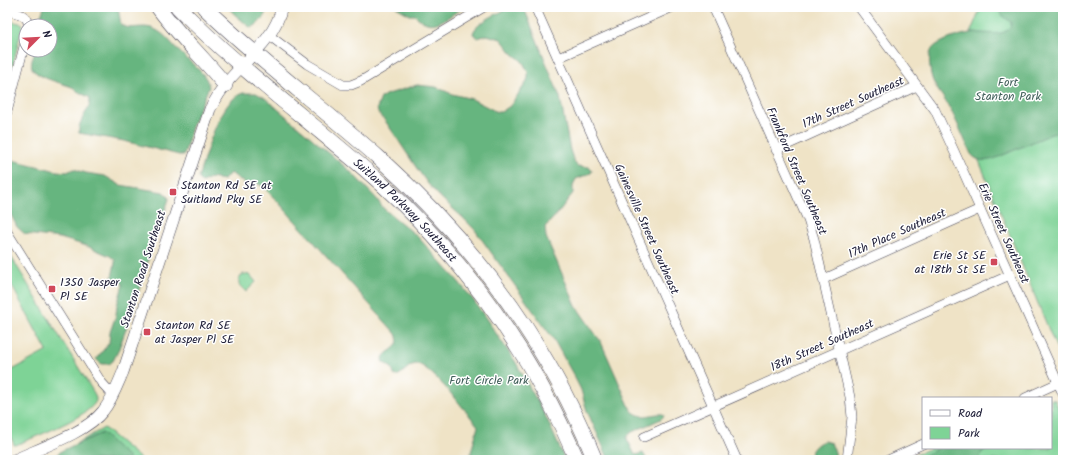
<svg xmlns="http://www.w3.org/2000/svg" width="1070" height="467" font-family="Kalam,sans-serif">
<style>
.green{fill:#7ed396;stroke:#507a68}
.forest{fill:#66b57f;stroke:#446c5d}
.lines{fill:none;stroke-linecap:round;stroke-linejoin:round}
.minor-casing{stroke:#413f50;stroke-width:10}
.tertiary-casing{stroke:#413f50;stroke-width:12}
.trunk-casing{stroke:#413f50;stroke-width:16}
.minor{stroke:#fff;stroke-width:9}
.tertiary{stroke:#fff;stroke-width:11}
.trunk{stroke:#fff;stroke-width:15}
.poi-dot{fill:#d1495b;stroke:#fff;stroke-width:1.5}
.labels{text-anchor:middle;stroke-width:3;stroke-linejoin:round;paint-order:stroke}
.park-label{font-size:12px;fill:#42605b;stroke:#fff}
.street-label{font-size:12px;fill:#22223b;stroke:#fff}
.poi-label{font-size:12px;fill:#22223b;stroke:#fff;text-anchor:start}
</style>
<rect width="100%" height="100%" fill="#fff"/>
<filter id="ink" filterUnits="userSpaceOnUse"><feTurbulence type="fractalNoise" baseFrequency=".025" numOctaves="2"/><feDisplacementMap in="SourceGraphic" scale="8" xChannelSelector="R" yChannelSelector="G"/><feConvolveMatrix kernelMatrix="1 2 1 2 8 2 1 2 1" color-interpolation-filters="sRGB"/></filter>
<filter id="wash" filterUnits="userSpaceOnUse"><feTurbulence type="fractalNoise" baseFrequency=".012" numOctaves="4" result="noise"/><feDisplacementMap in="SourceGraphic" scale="16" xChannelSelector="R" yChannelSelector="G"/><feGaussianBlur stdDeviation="0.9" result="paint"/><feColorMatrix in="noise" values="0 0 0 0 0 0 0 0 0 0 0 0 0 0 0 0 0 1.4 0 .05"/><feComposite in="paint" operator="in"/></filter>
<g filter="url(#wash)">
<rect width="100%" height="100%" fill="#efe3c6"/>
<g class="green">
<polygon points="981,7 1063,7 1063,364 977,156 945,94"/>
<polygon points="7,20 23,24 7,88"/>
<path d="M7,250L94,393C96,397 97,401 94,404C83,419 34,437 16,445H14L7,426V373L47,351L7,277Z"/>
<polygon points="243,274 250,275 256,282 246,292 239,285 239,278"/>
<polygon points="1051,399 1055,400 1063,419 1063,460 904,460 931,448 1051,448"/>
<polygon points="104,428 142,460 47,460"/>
</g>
<g class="forest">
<path d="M44,7H118L121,25C130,31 143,24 154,29C166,34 173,46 182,54C191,64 207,73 209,87L193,123L184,155H179L124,141L79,133C77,120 91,111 90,98C86,95 83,95 79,92C76,91 75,88 72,87C62,83 37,78 32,68C30,63 34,55 35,50H50V26H40L41,16Z"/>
<path d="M228,7H268C265,16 260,24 251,28L234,14Z"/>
<path d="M396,7H467C448,13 435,36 415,15H410Z"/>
<path d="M511,7H523L524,8L560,97L570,150L573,159L577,166L589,167L592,171L591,173L576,179L573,185V193L557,214L545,227L546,237L576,306L601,342L631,410C643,421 650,413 663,414L664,416L661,419L632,432L627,436V439L635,455L643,453L647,460H609L587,411L581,390L575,378L554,340L475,230C461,214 442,201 428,184C413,164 400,142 386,122L378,113L377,108L381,98L385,95L417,85L436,87L452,94L472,99L497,112H501L510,106L526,83L528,78V72L525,66L522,61L512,53L501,39L487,35L478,38L473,34C474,23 501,12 511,7Z"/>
<path d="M998,7H1063V129L994,159C986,161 977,162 971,154C963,137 956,118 946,102C942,95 936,89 933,81C930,74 928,59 931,51C934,42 962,34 971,33C982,31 1011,40 1011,22L1003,16Z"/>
<path d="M243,93H256L265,98L350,171L376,198L383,208L417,236L458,281L474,301L515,361L547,419L565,460H469L478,426C468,414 430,365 417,364C408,364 404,374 396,376L394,375L392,368L383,362L382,360C385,349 403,350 396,334L279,203L265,189L259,184L255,183L245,184L231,173L229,174L224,180L210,178L202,182L199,180L198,178C206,155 219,100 243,93Z"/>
<polygon points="12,160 57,171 67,172 74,169 86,173 105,176 120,185 163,192 168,196 169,199 159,228 154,240 134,307 118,351 113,361 109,364 101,364 96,359 109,343 110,332 116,315 117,305 123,285 121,282 113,279 112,277 115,263 115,260 110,256 87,246 60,238 25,234 17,227 7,207 7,170"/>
<polygon points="102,433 131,460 70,460 69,458 57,458 56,457 61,451"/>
<path d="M824,441L831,443L835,452L836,460H809C810,451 815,444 824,441Z"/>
<polygon points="939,448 988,448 982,452 979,460 915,460"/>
</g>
</g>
<g filter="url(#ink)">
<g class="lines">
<g class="minor-casing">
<g id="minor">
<polyline points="535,7 737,460"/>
<polyline points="713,7 808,220 814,239 850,397 852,417 847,460"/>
<polyline points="859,7 935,110 954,151 1063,394"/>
<path d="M7,11C17,13 28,14 29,26"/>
<polyline points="270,36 307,64 343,85 351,85 361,81 484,7"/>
<polyline points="558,58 673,7"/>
<polyline points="7,112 26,39"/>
<polyline points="776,150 917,86"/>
<polyline points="7,232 101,382 113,395"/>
<polyline points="824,279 980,209"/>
<polyline points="1025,398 1058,383"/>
<polyline points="644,437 1010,275"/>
<polyline points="888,460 923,444"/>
</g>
</g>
<g class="tertiary-casing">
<path id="tertiary" d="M14,460C40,448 86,433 103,411C112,400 117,386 123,372L210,109C216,98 222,89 229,80C249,57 275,38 282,7"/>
</g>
<g class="trunk-casing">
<g id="trunk">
<path d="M158,7C178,35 204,58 225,85"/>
<path id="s1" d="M178,7C242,72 316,125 384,186C467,263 533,356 577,460"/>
<path d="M204,7C259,61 322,107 379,158C472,242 548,343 595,460"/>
</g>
</g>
<use href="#minor" class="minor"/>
<use href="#tertiary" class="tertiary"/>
<use href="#trunk" class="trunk"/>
</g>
</g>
<g class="poi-dot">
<rect x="169" y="188" width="8" height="8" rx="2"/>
<rect x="990" y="258" width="8" height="8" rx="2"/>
<rect x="48" y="285" width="8" height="8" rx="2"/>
<rect x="143" y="328" width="8" height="8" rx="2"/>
</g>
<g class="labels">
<g class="park-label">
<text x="1008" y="86">Fort<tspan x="1008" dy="14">Stanton Park</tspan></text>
<text x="489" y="384">Fort Circle Park</text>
</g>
<g class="street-label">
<text transform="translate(853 102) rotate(-24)" y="4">17th Street Southeast</text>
<text transform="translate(797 171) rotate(67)" y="4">Frankford Street Southeast</text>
<text dy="4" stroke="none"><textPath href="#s1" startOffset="305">Suitland Parkway Southeast</textPath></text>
<text transform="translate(647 229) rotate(66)" y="4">Gainesville Street Southeast</text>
<text transform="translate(897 233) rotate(-24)" y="4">17th Place Southeast</text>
<text transform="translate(1004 233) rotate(66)" y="4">Erie Street Southeast</text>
<text transform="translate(143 269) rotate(-72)" y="4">Stanton Road Southeast</text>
<text transform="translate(822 345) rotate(-24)" y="4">18th Street Southeast</text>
</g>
<g class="poi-label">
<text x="181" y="189">Stanton Rd SE at<tspan x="181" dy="14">Suitland Pky SE</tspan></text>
<text x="986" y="259" text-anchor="end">Erie St SE<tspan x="986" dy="14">at 18th St SE</tspan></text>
<text x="60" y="286">1350 Jasper<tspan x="60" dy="14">Pl SE</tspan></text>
<text x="155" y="329">Stanton Rd SE<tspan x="155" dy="14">at Jasper Pl SE</tspan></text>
</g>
</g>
<rect width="1070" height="467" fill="none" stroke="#fff" stroke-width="24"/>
<rect x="922" y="397" width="130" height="52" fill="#ffffff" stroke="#a7a7b1"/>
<rect x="930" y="410" width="20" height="6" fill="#ffffff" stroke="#a7a7b1"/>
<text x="958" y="417" font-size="12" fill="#22223b">Road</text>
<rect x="930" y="427" width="20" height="12" fill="#7ed396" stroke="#a7a7b1"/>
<text x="958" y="437" font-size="12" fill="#22223b">Park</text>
<g transform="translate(38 38) rotate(66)"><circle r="19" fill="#ffffff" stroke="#a7a7b1"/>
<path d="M0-3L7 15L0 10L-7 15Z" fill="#d1495b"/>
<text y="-6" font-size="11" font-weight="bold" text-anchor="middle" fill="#22223b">N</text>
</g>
</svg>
